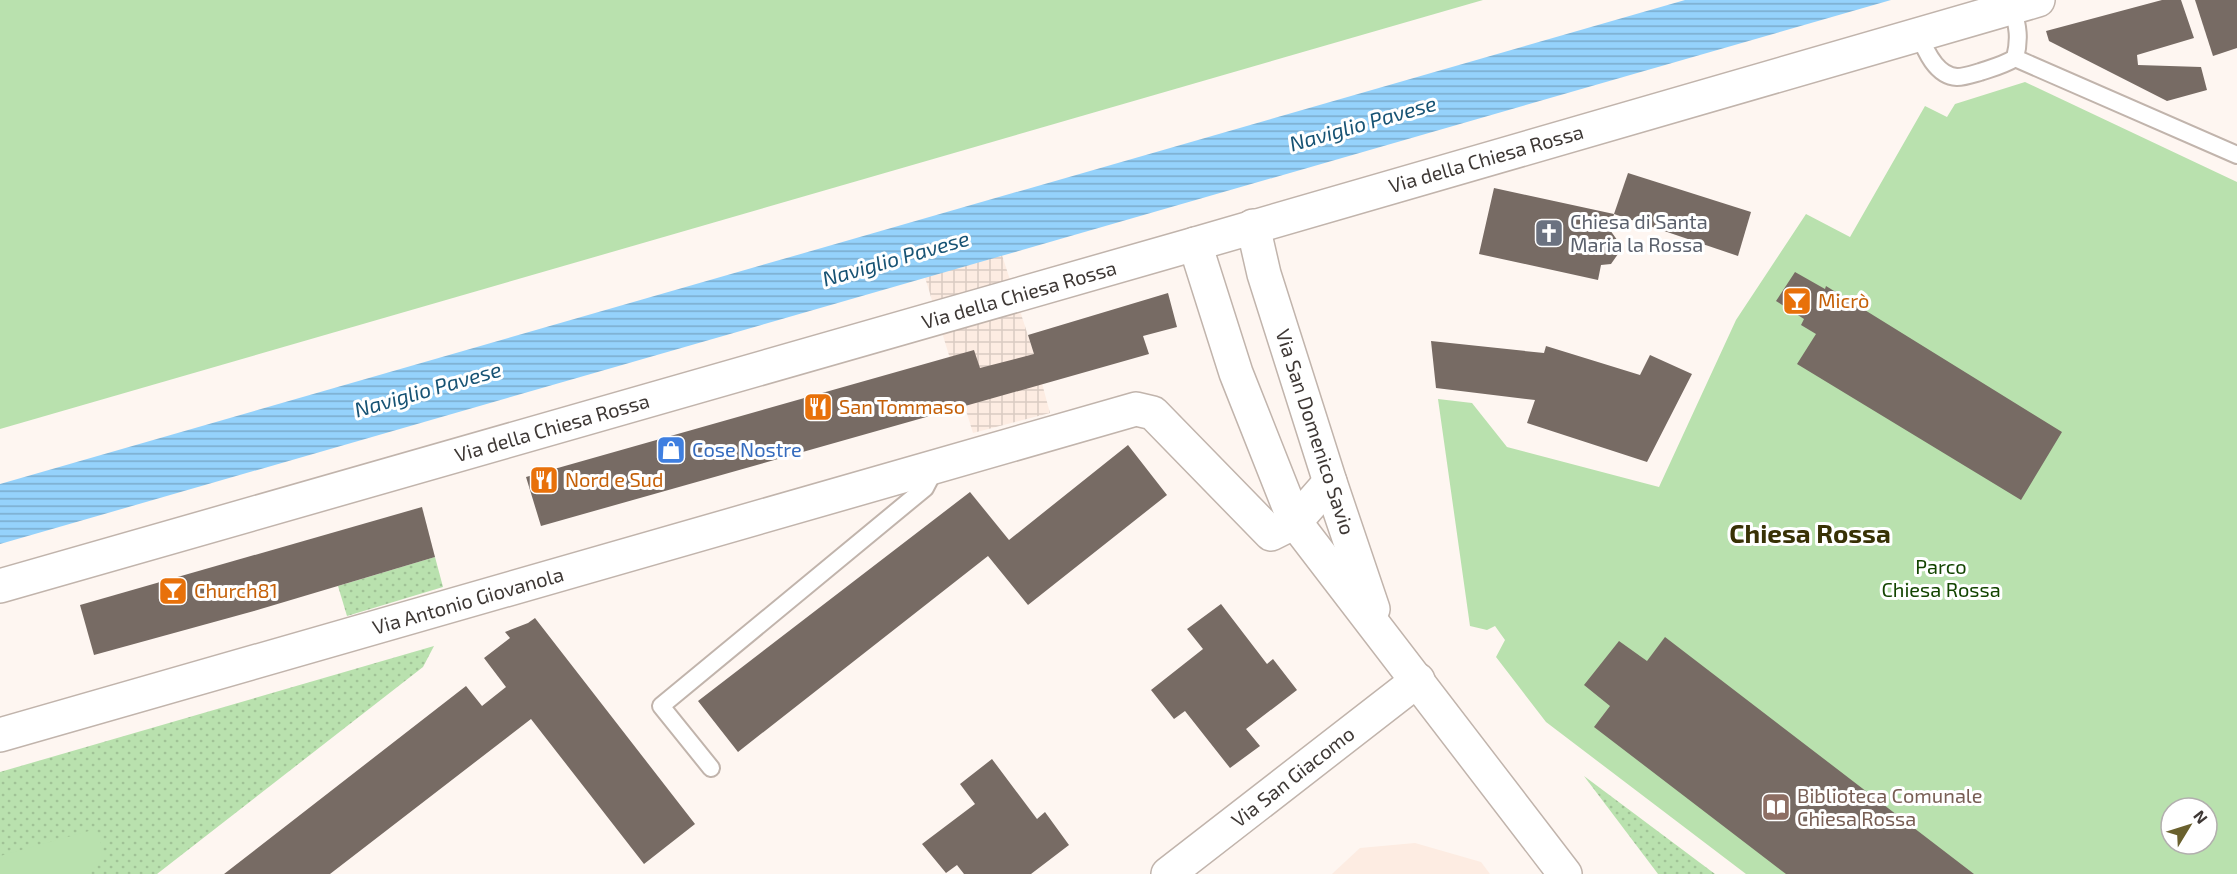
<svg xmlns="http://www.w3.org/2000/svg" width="2237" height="874" font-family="'Exo 2',sans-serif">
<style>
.built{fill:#fdece2}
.industrial{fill:url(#industrial-grid)}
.grass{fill:url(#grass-dots)}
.park{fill:#b9e1ae;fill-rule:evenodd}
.water{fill:url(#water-rules)}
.building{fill:#776b64}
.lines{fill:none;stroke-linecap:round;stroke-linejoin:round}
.service-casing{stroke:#c1b4ac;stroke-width:20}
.minor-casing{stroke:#c1b4ac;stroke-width:36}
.primary-casing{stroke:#c1b4ac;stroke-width:36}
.service{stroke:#fff;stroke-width:16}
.minor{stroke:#fff;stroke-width:33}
.primary{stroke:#fff;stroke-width:33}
.labels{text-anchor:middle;stroke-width:6;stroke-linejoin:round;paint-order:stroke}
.street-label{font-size:20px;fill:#3e3835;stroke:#fff}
.worship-label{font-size:20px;fill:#5b616d;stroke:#fff;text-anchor:start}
.food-label{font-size:20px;fill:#c56008;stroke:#fff;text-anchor:start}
.shop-label{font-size:20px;fill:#366cbe;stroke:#fff;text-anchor:start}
.park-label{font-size:20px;fill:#134400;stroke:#fff}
.education-label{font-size:20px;fill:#785e54;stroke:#fff;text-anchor:start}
.water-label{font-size:21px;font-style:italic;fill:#175374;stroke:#fff}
.district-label{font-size:26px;font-weight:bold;fill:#383105;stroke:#fff}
</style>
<defs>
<pattern id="industrial-grid" width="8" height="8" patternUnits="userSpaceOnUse" patternTransform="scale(1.5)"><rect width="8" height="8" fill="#fdece2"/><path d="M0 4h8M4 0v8" fill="none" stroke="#dacbc2"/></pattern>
<pattern id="grass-dots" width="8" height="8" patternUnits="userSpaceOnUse" patternTransform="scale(1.5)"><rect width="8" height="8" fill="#b9e1ae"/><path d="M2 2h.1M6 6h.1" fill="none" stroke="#a0c296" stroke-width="1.8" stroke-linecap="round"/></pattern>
<pattern id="water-rules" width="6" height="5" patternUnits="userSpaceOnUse" patternTransform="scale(1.5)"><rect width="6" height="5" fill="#95d2fb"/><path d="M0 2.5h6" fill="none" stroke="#7babcc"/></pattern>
</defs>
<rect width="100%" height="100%" fill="#fef6f1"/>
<polygon class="built" points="1415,843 1481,862 1490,874 1332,874 1360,848"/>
<polygon class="industrial" points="1000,249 1034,354 1050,413 973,433 923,271"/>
<g class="grass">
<polygon points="435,557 443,587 347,616 338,586"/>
<polygon points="434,646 423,667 157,874 0,874 0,772"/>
<polygon points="1584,776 1715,874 1658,874"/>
</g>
<g class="park">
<polygon points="0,0 1483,0 0,429"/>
<path d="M2025,82L2237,182V874H1746L1546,722L1496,657L1505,640L1495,626L1487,630L1470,626L1438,399L1472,403L1507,447L1659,487L1736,320L1806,214L1850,237L1925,106L1947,117L1955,104ZM2171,808H2207V844H2171Z"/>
<polygon points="96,829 106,858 85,874 0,874 0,856"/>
</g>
<polygon class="water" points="1685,0 1891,0 0,544 0,484"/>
<g class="building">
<polygon points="2162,0 2181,0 2194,38 2137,55 2138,65 2201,67 2207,90 2167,101 2049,41 2046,31"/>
<polygon points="2195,0 2237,0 2237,48 2213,56"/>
<polygon points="1628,173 1751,212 1738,256 1614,214"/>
<polygon points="1494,188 1614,214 1610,230 1620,244 1618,254 1611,264 1601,265 1598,280 1479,254"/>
<polygon points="1795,272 1825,289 1826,286 2062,432 2021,500 1797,364 1816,334 1801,325 1804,319 1776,301"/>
<polygon points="1168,293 1177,327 1143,336 1149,354 541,526 526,477 974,350 980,368 1034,354 1028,335"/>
<polygon points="1431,341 1544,353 1546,346 1640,375 1650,355 1692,374 1647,462 1527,423 1535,400 1436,388"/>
<polygon points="1128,445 1167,495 1028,605 988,556 738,752 698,701 970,492 1009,540"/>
<polygon points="422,507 435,557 254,611 94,655 80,605"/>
<polygon points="1221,604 1267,664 1273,659 1297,690 1246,729 1260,746 1230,768 1185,711 1174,719 1151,690 1203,649 1187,629"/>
<polygon points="535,618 695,824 644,864 531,719 330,874 224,874 466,686 482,706 506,687 484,658 510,638 505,632 528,623"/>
<polygon points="1665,637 1974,874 1786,874 1594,727 1610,706 1584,685 1619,641 1647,661"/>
<polygon points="992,759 1037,819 1045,812 1069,845 1031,874 964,874 957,865 946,873 922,844 975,804 960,784"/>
</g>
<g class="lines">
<g class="service-casing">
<g id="service">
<path d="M1919,34C1925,50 1936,76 1957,77C1965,77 1973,74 1980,72C1992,68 2004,65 2015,58C2020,39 2018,26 2012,7"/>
<polyline points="2015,58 2237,155"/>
<polyline points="711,768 661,706 925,488 936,467"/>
</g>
</g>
<g class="minor-casing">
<g id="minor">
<polyline points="1253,226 1264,274 1330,482 1373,609"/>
<polyline points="1195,244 1236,373 1295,522 1565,874"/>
<polyline points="0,735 1136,409 1153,413 1271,534 1295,522 1330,482"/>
<polyline points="1168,874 1418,680"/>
</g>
</g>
<g class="primary-casing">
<polyline id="primary" points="0,586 1195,244 2038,0"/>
</g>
<use href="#service" class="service"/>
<use href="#minor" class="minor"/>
<use href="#primary" class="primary"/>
</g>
<defs>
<g id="church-square" transform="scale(1.5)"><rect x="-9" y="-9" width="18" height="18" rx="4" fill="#6b7280" stroke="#fff"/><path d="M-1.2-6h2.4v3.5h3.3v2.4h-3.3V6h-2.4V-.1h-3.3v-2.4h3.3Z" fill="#fff"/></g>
<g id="bar-square" transform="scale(1.5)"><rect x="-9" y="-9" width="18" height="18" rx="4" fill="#e8710a" stroke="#fff"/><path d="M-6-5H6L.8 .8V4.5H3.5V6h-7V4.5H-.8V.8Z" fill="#fff"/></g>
<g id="restaurant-square" transform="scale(1.5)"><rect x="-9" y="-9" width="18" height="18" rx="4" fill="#e8710a" stroke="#fff"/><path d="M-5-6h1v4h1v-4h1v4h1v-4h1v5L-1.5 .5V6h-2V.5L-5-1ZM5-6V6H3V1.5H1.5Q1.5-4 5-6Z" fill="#fff"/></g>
<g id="shop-square" transform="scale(1.5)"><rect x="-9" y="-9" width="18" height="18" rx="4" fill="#3f7fe0" stroke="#fff"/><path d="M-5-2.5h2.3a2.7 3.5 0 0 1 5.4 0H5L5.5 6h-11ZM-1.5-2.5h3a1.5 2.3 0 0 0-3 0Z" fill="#fff"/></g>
<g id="library-square" transform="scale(1.5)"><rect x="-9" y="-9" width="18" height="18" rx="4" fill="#8d6e63" stroke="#fff"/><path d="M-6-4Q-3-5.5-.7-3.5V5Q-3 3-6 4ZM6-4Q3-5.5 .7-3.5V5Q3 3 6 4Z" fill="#fff"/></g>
</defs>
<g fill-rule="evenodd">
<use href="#church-square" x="1549" y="233"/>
<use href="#bar-square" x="1797" y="301"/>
<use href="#restaurant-square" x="818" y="407"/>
<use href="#shop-square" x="671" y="450"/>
<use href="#restaurant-square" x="544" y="480"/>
<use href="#bar-square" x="173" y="591"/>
<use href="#library-square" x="1776" y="807"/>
</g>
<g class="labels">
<g class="street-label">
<text transform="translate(1486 159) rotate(-16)" y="7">Via della Chiesa Rossa</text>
<text transform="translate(1019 295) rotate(-16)" y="7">Via della Chiesa Rossa</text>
<text transform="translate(552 428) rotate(-16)" y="7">Via della Chiesa Rossa</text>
<text transform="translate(1315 432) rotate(72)" y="7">Via San Domenico Savio</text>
<text transform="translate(468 601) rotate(-16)" y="7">Via Antonio Giovanola</text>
<text transform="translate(1293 777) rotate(-38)" y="7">Via San Giacomo</text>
</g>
<g class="worship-label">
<text x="1570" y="229">Chiesa di Santa<tspan x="1570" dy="23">Maria la Rossa</tspan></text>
</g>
<g class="food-label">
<text x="1818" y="308">Micrò</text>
<text x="839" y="414">San Tommaso</text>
<text x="565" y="487">Nord e Sud</text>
<text x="194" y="598">Church81</text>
</g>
<g class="shop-label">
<text x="692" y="457">Cose Nostre</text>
</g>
<g class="park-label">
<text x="1941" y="574">Parco<tspan x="1941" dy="23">Chiesa Rossa</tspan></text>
</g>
<g class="education-label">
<text x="1797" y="803">Biblioteca Comunale<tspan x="1797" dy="23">Chiesa Rossa</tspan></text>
</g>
<g class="water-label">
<text transform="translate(1363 124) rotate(-16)" y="7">Naviglio Pavese</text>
<text transform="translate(896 259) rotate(-16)" y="7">Naviglio Pavese</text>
<text transform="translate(428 390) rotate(-16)" y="7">Naviglio Pavese</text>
</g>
<g class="district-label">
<text x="1810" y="543">Chiesa Rossa</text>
</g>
</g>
<g transform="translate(2189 826) rotate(52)"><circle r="28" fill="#ffffff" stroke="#b2afae" stroke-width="1.5"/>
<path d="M0-4.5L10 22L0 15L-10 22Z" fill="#6a612e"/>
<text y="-9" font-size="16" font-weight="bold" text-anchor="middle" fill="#3e3835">N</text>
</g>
</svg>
